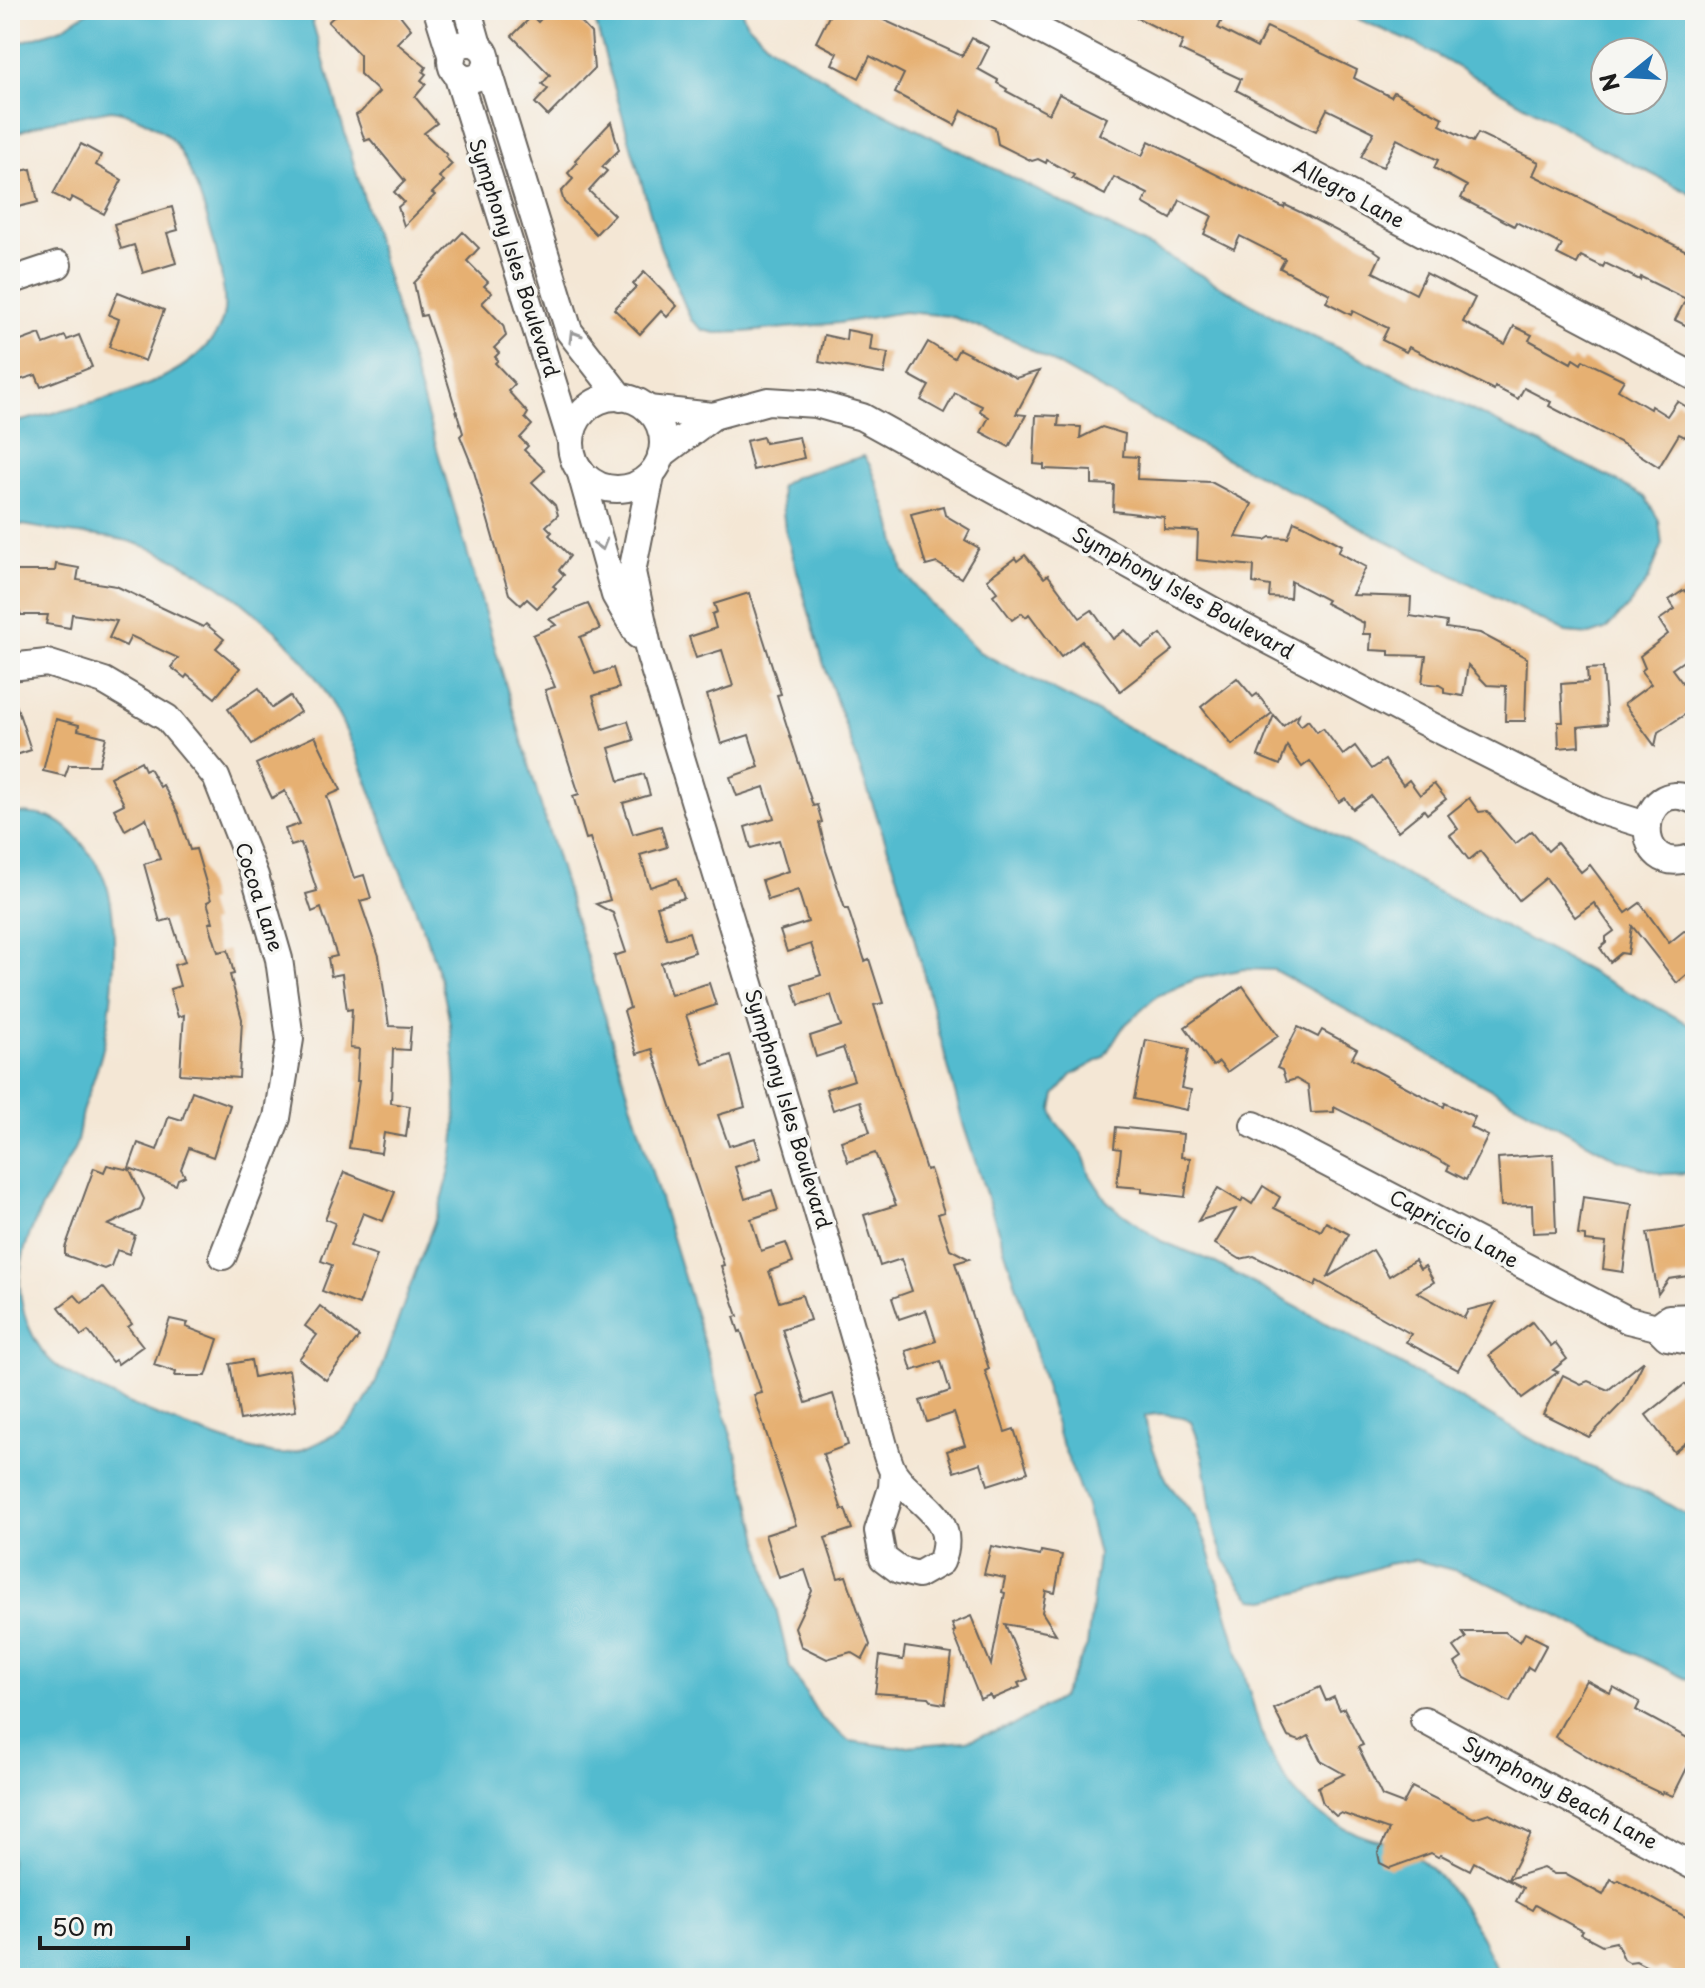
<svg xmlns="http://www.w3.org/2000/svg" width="1705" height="1988" font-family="'Playpen Sans',sans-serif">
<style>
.water{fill:#52bbcf;stroke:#376c76;stroke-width:2;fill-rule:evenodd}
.building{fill:#e6b072}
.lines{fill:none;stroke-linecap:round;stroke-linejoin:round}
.minor-casing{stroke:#68635d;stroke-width:30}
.minor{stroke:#fff;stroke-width:26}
.oneway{stroke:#999}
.labels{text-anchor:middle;stroke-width:7;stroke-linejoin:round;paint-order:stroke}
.street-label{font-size:20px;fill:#1c1c1c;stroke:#f6f6f2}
</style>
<rect width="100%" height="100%" fill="#f6f6f2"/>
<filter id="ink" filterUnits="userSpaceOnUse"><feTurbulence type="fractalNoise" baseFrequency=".0125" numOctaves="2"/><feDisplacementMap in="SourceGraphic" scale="16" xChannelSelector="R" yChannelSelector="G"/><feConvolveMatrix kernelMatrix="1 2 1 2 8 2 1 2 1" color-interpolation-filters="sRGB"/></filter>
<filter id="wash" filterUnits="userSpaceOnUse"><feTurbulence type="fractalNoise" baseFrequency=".006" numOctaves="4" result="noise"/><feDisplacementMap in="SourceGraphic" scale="32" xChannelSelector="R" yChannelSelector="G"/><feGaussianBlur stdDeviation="1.8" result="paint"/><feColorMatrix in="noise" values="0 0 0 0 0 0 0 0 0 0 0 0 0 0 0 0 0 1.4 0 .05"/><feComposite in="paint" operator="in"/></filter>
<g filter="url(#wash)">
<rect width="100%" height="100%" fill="#f4e7d5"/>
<g class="water">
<path d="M91,10H309L542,809L716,1383L749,1498L790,1667L820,1717L849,1741L895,1747L966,1741L1012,1726L1062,1697L1087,1646L1098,1555L1086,1506L1059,1436L1023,1306L964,1127L898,877L824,665L785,529L780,486L794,477L864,456L871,467L890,518L903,571L931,604L979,652L1285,807L1411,878L1695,1027V1173L1662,1174L1617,1159L1274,970L1244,969L1196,979L1157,996L1124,1026L1103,1058L1072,1075L1055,1095L1052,1109L1055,1121L1083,1154L1090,1175L1108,1203L1161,1241L1212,1261L1341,1331L1535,1441L1661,1500L1695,1520V1683L1472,1575L1415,1560L1387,1564L1306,1591L1266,1600L1253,1599C1239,1584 1226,1565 1219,1545C1206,1506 1210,1461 1191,1422C1178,1414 1159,1412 1145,1416L1148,1434L1160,1467L1170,1486L1195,1517L1207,1544L1261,1732C1285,1788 1306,1816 1366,1837C1377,1841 1390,1841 1401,1847C1444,1868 1484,1934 1499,1978H10V813C48,812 64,819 87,850C95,860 103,873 107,886C120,929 113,1005 103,1048C98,1070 89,1091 82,1112C79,1123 80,1136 75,1147C51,1194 10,1247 22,1304C26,1324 37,1348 52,1362C78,1387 253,1459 287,1454C297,1453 306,1448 315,1444C350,1430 359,1414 376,1382C391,1342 404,1302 419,1262C435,1220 452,1181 455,1135C458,1085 454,1028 440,979C429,939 412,900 396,860C372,796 351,724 309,668C273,619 193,561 135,543C110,535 83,536 57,531C41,529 27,524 10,524V424C71,407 168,393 209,343C217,335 223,322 224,311C228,275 195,164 171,139C157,125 130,112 111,110L47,122L10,135V46L62,28Z"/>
<polygon points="592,10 741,10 746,22 770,46 876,109 1160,252 1296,329 1445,397 1611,478 1645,497 1659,520 1662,546 1648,580 1628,607 1605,630 1590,635 1566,633 1200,445 1013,340 950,316 904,312 839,323 744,332 716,333 703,330 691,320 660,247"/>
<path d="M1337,10H1695V196L1597,146L1416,44ZM1605,52H1653V100H1605Z"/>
</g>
<g id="blocks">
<g class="building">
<polygon points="341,10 396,10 411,29 397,43 426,67 423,72 426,74 421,80 426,84 415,97 437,123 424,133 447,155 445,157 452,164 439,177 444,181 432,193 435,195 404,226 398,207 404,202 394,192 405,181 370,139 365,141 356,115 361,112 379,92 360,74 360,55 328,22"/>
<polygon points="549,10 569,10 591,33 594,69 548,116 535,103 548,89 542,84 550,75 512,36 532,16 538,22"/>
<polygon points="832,10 862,10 962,56 972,38 989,47 978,69 998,80 997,83 1007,89 1006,91 1049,114 1059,94 1107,118 1099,134 1142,156 1149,141 1284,208 1285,205 1302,213 1374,250 1381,255 1373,272 1416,294 1426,273 1475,298 1463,322 1505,344 1514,326 1532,335 1529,340 1571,363 1573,359 1581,364 1583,360 1624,380 1618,390 1650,409 1651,406 1667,416 1677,401 1695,412 1695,421 1685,437 1679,434 1659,467 1623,444 1549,406 1551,402 1524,388 1518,399 1495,387 1494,390 1409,347 1406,352 1382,340 1388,328 1353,311 1351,315 1326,302 1330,294 1280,268 1285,259 1240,236 1234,249 1204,234 1212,216 1180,200 1171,219 1143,203 1148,194 1114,177 1105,195 1072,178 1074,175 1047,160 1046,163 1038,159 1032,161 998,144 995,127 962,110 955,125 895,93 904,74 870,56 859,78 832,64 837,53 816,42"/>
<polygon points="1122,10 1227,10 1218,28 1257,48 1267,27 1357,70 1354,78 1391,97 1394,92 1443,118 1440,125 1473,142 1478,133 1539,162 1533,175 1695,255 1695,330 1675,320 1686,299 1641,277 1640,280 1605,263 1603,267 1581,256 1577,264 1557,254 1562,245 1516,222 1514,226 1461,198 1467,186 1434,168 1438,160 1397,139 1383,167 1375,164 1361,157 1374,132 1327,109 1316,131 1303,125 1236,90 1241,79 1179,50 1183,41"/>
<polygon points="611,122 619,150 602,167 607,171 589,191 614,215 596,234 564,202 561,192 573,179 568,173 577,163 575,160"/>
<polygon points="81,144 101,155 96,165 122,180 104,214 72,197 69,202 53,194"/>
<polygon points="31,169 38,202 10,209 10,173"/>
<polygon points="172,207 178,230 167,233 176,263 143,273 134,245 121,249 114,224"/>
<polygon points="463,232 479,248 467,261 488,282 484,286 492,293 482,303 503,325 506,336 494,348 499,353 495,357 498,360 495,363 515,384 508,391 528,413 525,418 532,425 520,438 528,446 524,450 545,470 532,482 555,505 558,515 546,526 552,532 549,535 570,556 559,570 564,575 553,586 556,588 537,608 527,599 521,605 509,594 473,468 460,436 463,433 440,357 426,315 421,316 414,283"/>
<polygon points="644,272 677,306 667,317 661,311 640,334 614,309 636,287 633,284"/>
<polygon points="118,292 164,310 145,361 109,347 119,319 109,315"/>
<polygon points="847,330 872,335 870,350 888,353 884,374 819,362 824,335 846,340"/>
<polygon points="40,334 44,344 65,336 67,340 79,335 92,367 41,387 36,375 10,383 10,345"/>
<polygon points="928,342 954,358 959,349 1016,378 1039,371 1016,414 1026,415 1009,447 981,432 989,417 980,411 982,406 955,393 944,413 921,400 929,386 909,375"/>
<polygon points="1036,415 1059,416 1058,426 1081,427 1080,438 1102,427 1125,434 1123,456 1138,457 1137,479 1211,482 1252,504 1236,537 1265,540 1270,537 1288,538 1294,521 1304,525 1342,545 1338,552 1366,567 1352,595 1411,597 1410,616 1447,622 1446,628 1480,633 1527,658 1525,721 1505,721 1506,686 1487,685 1468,665 1463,696 1444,693 1444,688 1439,685 1422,683 1426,656 1389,655 1389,651 1370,650 1371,634 1363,634 1364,623 1325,603 1327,600 1291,581 1290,598 1269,597 1270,586 1253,583 1254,566 1197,560 1198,531 1164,529 1164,517 1113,511 1114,485 1092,484 1092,471 1044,469 1044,465 1034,464"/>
<polygon points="763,437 765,443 799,437 804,458 753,470 746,441"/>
<polygon points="943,506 945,515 970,530 965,540 979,548 961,578 937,563 926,566 911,514"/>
<polygon points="1025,555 1044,578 1048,575 1080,618 1092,610 1113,639 1125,630 1142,648 1161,634 1173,650 1120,691 1082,641 1061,657 1029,614 1026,617 1022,613 1012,620 993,595 997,592 987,579 1015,558 1017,561"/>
<polygon points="56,564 79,568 77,580 116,586 203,627 206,624 224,639 216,648 240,668 215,698 187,675 185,678 171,667 178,658 131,636 126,646 109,638 117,621 72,614 70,628 46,624 48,615 21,615 18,608 10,608 10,571 55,571"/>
<polygon points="1684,590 1689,596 1695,592 1695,653 1672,669 1695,700 1695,708 1658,732 1655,746 1624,704 1651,684 1641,671 1645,668 1640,656 1668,634 1659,620 1675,609 1669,600"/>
<polygon points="749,593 781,694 777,695 793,745 813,806 817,805 822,822 819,823 826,851 845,909 848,909 865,961 869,959 883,1003 874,1005 926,1170 930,1169 944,1212 938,1214 950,1249 969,1259 955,1263 989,1369 985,1371 1005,1432 1014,1429 1028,1472 988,1485 981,1463 954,1472 947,1451 965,1445 954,1413 927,1422 920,1401 950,1391 941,1361 912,1371 906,1351 936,1341 926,1310 899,1319 892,1298 912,1291 901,1259 880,1266 864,1215 896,1205 875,1153 848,1162 841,1141 870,1132 860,1101 833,1110 826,1089 854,1080 843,1048 816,1057 810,1036 841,1026 831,995 799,1005 793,984 821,975 811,944 787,952 780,931 808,922 798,890 768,900 762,880 788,871 779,840 751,848 745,827 774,818 764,787 737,796 730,777 759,767 749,735 721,744 707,695 733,686 722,650 696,658 689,637 716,628 712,614 717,612 714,604"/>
<polygon points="588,604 600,629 580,637 595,674 613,668 619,688 593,696 603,729 628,721 634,740 609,748 619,781 644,774 650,795 623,803 633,834 661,826 667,847 640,855 650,887 677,878 684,898 657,906 667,939 689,932 695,952 661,963 671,995 709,983 716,1005 686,1015 703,1064 731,1055 745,1107 718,1115 729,1146 755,1138 761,1158 735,1167 745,1199 772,1190 778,1210 751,1219 761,1251 786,1243 793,1262 769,1271 779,1302 802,1295 810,1320 782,1329 806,1403 833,1394 848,1445 823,1454 842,1510 845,1509 852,1529 825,1538 838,1578 846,1576 870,1645 863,1659 851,1652 827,1659 801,1646 795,1627 812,1591 805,1570 779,1578 765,1535 796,1525 754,1395 762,1393 741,1331 739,1332 734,1317 738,1316 721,1266 724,1265 652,1049 637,1054 624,1011 630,1008 614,956 626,952 613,913 596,904 610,900 590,838 586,839 573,796 579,794 545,690 555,687 533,635 556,625 549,619"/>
<polygon points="1603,668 1607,724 1578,727 1579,746 1559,748 1558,722 1563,722 1561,684 1588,682 1587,669"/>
<polygon points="1237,678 1253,697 1257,694 1272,713 1232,745 1201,707"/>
<polygon points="259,688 272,708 290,696 300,712 252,744 228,709"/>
<polygon points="13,695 31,750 10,757 10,696"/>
<polygon points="1299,714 1297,720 1301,726 1308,720 1317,732 1323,728 1343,755 1355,746 1372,769 1385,760 1403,785 1409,780 1420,795 1434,784 1446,799 1427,814 1424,810 1398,831 1371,796 1353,809 1345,798 1339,802 1310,761 1302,767 1287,746 1280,765 1258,756 1274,715 1283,726"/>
<polygon points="56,719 79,725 78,730 106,737 99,765 69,765 65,776 43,771"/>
<polygon points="315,736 341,790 327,796 354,878 364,875 371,898 360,901 379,956 389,1026 411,1027 409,1050 393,1049 391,1103 410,1106 406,1137 384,1133 381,1153 349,1148 359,1081 357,1081 359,1049 350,1048 352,1009 347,1010 342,974 331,976 328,958 337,956 321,908 312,912 306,894 317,891 301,843 291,846 285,829 300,824 285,791 272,798 256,764"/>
<polygon points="141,761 145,770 149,768 160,787 163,785 178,813 190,850 196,849 211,900 207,902 213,922 209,923 218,952 228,950 234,974 230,975 242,1019 239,1078 180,1074 184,1015 178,1017 170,989 180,986 174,965 185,962 171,919 160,922 144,864 160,859 146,818 125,830 114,809 124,804 110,777"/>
<polygon points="1469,798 1479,812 1487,811 1515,844 1532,831 1548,851 1557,843 1581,872 1590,865 1626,913 1640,903 1669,943 1684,931 1695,933 1695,968 1677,983 1632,926 1628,954 1621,953 1610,962 1600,948 1606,943 1606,937 1614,931 1594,903 1575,917 1546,878 1519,900 1480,851 1469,860 1450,835 1458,829 1448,815"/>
<polygon points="1243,986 1278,1036 1227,1072 1219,1062 1213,1066 1185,1027"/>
<polygon points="1298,1027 1318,1037 1322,1030 1357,1049 1352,1058 1444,1107 1445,1103 1449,1105 1475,1117 1470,1127 1488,1136 1466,1180 1447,1170 1449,1166 1436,1158 1334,1107 1334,1112 1311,1113 1308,1086 1296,1079 1286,1082 1282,1070 1277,1068"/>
<polygon points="1146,1040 1189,1049 1181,1088 1191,1090 1187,1110 1134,1099"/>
<polygon points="192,1091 230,1105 213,1157 189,1148 181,1169 185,1176 178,1179 176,1185 129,1168 138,1143 157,1150 169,1116 182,1120"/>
<polygon points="1116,1127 1183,1134 1181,1157 1190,1158 1185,1197 1142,1192 1142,1188 1117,1186 1121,1149 1114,1148"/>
<polygon points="1553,1154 1556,1232 1533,1233 1532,1205 1501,1206 1498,1158"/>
<polygon points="107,1165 130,1170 144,1199 140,1210 108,1225 135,1235 129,1254 117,1250 111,1266 104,1269 65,1255 65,1248 94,1168 104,1172"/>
<polygon points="344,1172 395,1192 383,1221 363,1213 350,1246 377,1255 359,1305 322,1291 332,1265 321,1261 335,1223 325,1219"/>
<polygon points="1263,1186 1280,1197 1274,1208 1321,1231 1326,1222 1349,1234 1328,1277 1373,1250 1389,1276 1415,1260 1420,1269 1425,1266 1434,1282 1417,1292 1464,1318 1468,1310 1495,1303 1458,1370 1406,1342 1411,1334 1317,1281 1315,1286 1254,1256 1240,1259 1215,1244 1236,1209 1198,1221 1218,1188 1241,1202 1243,1198 1252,1204"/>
<polygon points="1583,1197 1632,1204 1623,1272 1603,1269 1606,1243 1585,1241 1585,1236 1578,1235"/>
<polygon points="1695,1226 1695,1275 1669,1279 1658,1294 1647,1233"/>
<polygon points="103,1287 132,1324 128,1327 143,1346 118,1364 115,1360 112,1362 88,1331 81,1336 59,1307 75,1295 82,1303"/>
<polygon points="320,1306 359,1337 326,1380 299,1359 317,1335 305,1326"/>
<polygon points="170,1319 188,1323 186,1327 218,1339 206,1376 175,1376 176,1372 154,1365"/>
<polygon points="1532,1322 1551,1346 1555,1343 1567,1359 1553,1370 1558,1372 1522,1398 1489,1355"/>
<polygon points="251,1360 254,1377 289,1370 296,1411 240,1420 230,1364"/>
<polygon points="1644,1361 1624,1401 1589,1437 1543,1414 1563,1375 1581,1384 1588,1381 1608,1390"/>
<polygon points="1685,1384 1695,1397 1695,1435 1674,1452 1646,1415"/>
<polygon points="991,1546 1040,1556 1041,1551 1062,1555 1055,1593 1046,1591 1042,1612 1056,1634 1005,1624 1028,1679 1018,1683 1020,1687 992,1699 990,1695 980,1699 953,1632 955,1631 952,1624 971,1616 991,1665 1005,1593 1002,1592 1005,1578 984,1574"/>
<polygon points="1462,1632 1505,1632 1520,1642 1525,1633 1547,1644 1533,1670 1528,1667 1510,1702 1465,1678 1455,1663 1462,1658 1454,1647 1466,1638"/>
<polygon points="905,1647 952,1654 945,1704 933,1702 929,1697 875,1693 880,1656 903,1660"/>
<polygon points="1586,1680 1610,1693 1613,1687 1640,1702 1636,1710 1695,1742 1695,1752 1673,1796 1663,1792 1662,1794 1605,1767 1555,1737"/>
<polygon points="1320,1687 1326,1701 1334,1697 1340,1710 1344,1708 1363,1745 1358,1747 1382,1796 1403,1804 1412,1787 1474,1818 1489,1813 1531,1834 1508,1879 1543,1868 1554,1874 1565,1874 1603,1895 1611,1879 1616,1882 1619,1880 1695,1922 1695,1978 1680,1978 1662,1968 1655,1971 1636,1961 1629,1962 1624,1959 1616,1942 1602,1945 1581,1934 1583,1931 1535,1905 1532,1910 1516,1901 1523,1888 1474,1862 1470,1870 1441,1855 1438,1857 1431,1853 1390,1868 1380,1863 1378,1853 1389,1830 1341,1813 1336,1816 1323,1804 1318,1787 1344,1774 1321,1761 1309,1736 1300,1741 1288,1737 1274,1709"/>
</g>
</g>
</g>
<g filter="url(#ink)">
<use href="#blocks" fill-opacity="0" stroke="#68635d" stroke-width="2"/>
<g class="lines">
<g class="minor-casing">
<g id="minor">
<polyline points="437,10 452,58"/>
<polyline points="468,10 478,45"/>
<polyline points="1002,10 1695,377"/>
<circle cx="469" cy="61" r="18"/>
<polyline points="487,65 569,331 621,398"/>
<polyline points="457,74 571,441"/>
<polyline points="10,281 58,265"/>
<circle cx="617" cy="443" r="46"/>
<polyline points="648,409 713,416 768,401 816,404 862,417 1226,618 1420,720 1598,810 1646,825"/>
<polyline points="661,455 713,416"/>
<polyline points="580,470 615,595 638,635"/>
<path d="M651,476L632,572L650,656C725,901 800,1146 870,1392C875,1410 886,1461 894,1473C915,1504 960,1516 941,1562L918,1575L899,1570L883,1558L878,1531L892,1488L893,1472"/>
<polyline points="10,667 47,663 104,681 167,718 216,777 255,876 279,959 290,1039 277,1118 223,1256"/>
<path d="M1695,801C1636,771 1628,884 1695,856"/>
<polyline points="1254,1125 1628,1320 1657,1327"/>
<polyline points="1695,1317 1669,1318 1657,1327 1667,1337 1695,1342"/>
<polyline points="1424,1720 1695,1867"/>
</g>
</g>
<use href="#minor" class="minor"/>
</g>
<defs><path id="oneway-chevron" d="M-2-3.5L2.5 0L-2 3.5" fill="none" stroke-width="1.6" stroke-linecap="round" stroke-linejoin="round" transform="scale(2)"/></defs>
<g class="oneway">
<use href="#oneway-chevron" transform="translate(574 336) rotate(-121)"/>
<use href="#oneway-chevron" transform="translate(601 545) rotate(74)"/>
</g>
</g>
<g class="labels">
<g class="street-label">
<text transform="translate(1349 194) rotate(28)" y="7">Allegro Lane</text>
<text transform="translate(514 258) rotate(72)" y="7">Symphony Isles Boulevard</text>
<text transform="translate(1183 593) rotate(29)" y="7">Symphony Isles Boulevard</text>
<text transform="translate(259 897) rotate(72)" y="7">Cocoa Lane</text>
<text transform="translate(788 1109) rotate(73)" y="7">Symphony Isles Boulevard</text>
<text transform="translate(1454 1229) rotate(28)" y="7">Capriccio Lane</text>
<text transform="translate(1560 1793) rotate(28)" y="7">Symphony Beach Lane</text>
</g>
</g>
<rect width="1705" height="1988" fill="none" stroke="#f6f6f2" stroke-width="40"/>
<g transform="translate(1629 76) rotate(252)"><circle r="38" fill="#f6f6f2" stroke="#9f9f9c" stroke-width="2"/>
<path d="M0-6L14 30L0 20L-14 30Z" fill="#1f6fb2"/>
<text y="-12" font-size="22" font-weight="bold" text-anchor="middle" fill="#1c1c1c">N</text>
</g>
<path d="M40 1936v12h148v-12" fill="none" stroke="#1c1c1c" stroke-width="4"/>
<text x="52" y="1936" font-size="24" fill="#1c1c1c" stroke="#f6f6f2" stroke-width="6" paint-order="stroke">50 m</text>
</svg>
